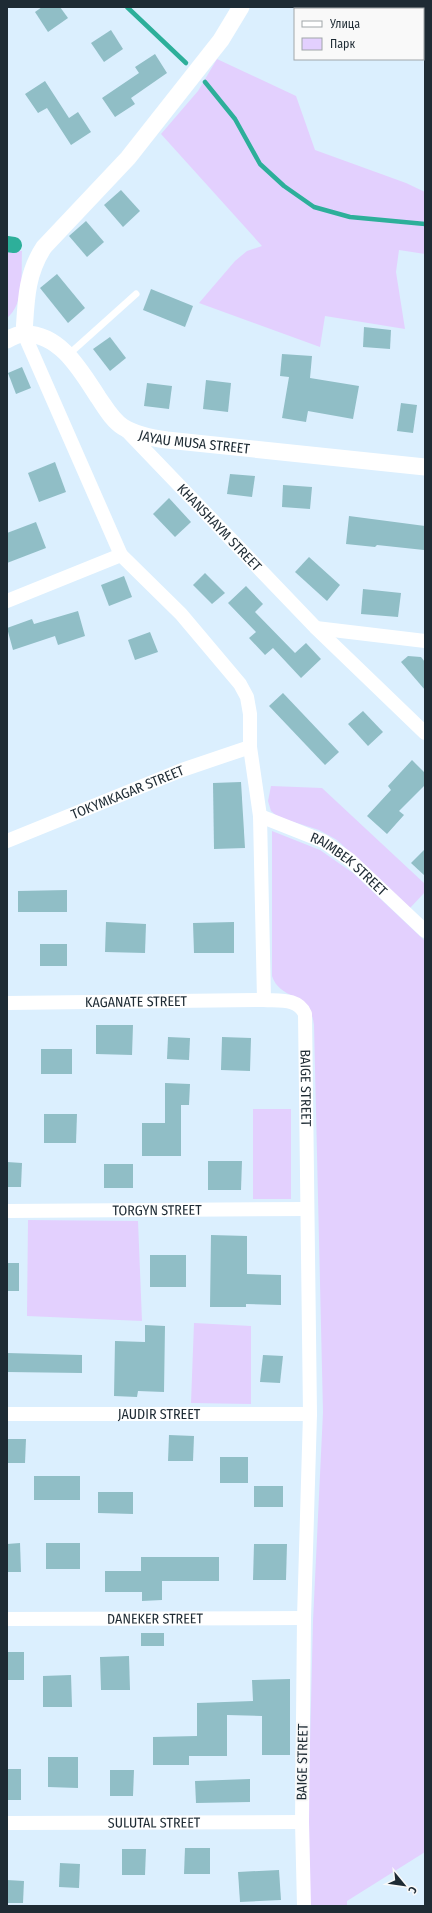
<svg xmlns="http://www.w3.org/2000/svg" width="432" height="1913" font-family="'Fira Sans Condensed',sans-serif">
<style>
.green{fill:#e3d0fe}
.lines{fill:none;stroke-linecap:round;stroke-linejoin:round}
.stream{stroke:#2daf9a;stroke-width:4.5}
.canal{stroke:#2daf9a;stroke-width:16}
.building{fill:#90bec6}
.service{stroke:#fff;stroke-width:7}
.minor{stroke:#fff;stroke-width:14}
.tertiary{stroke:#fff;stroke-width:17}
.labels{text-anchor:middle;stroke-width:4;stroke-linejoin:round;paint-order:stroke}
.street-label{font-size:14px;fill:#1e2b34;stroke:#f9f9f9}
</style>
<rect width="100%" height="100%" fill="#dbeffe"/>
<g class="green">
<polygon points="217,59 296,96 315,150 406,183 425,192 425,254 399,250 396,272 405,329 325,316 320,347 199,303 235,261 247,251 262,246 161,134 198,91"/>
<path d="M7,249L22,251C21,271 25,304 7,318Z"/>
<polygon points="271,786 322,788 425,884 425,892 410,908 337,840 319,830 278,817 271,811 268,801"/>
<path d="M272,831L320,850L353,873L425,941V1852L347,1901V1906H310L308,1825L313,1621L323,1412L314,1025C310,990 281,1002 272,976Z"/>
<rect x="253" y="1109" width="38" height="90"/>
<polygon points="28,1220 138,1221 142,1321 27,1316"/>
<polygon points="194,1323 251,1326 251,1404 191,1403"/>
</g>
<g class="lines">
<g class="stream">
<polyline points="127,7 186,63"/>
<polyline points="205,82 235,119 260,164 284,186 314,207 350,217 425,224"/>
</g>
<polyline class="canal" points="7,244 14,245"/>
</g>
<g class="building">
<polygon points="42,7 60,7 68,18 48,32 35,12"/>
<polygon points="111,30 123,49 104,62 91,43"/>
<polygon points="155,54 167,73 131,98 135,104 115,117 102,98 139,73 135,67"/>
<polygon points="45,81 69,118 78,112 91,132 71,145 47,108 38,113 25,94"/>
<polygon points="121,190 140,211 123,227 104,205"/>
<polygon points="86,221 104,242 87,257 69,236"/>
<polygon points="57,274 85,308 68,323 40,288"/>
<polygon points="151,289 193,306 185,327 143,310"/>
<polygon points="364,327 391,330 390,349 363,347"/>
<polygon points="110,337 126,358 110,371 93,349"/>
<polygon points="282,354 312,356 310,378 359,386 353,419 308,411 306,422 282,418 289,377 280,376"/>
<polygon points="22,367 31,388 16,394 8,373"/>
<polygon points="206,380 231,383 228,412 203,409"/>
<polygon points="147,383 172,386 169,409 144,406"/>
<polygon points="401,403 417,405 413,433 397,431"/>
<polygon points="55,462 66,492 39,502 28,473"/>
<polygon points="230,474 255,476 252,497 227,494"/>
<polygon points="283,485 312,487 310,509 282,507"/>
<polygon points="169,498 191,522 175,537 153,514"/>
<polygon points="349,516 425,526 424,550 377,545 375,547 346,544"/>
<polygon points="36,522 46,548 7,563 7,533"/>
<polygon points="309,557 340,585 327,601 295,572"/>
<polygon points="205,573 225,593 212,604 193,585"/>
<polygon points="124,576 132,597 109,606 101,585"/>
<polygon points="246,586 263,604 255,612 295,653 306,643 321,659 301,678 273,648 265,655 249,638 256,632 228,603"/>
<polygon points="363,589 401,593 398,617 361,614"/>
<polygon points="78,611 85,636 58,645 55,636 13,650 7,628 32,619 34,624"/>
<polygon points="150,632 158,652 135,660 128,640"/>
<polygon points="408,656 421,657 425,662 425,690 401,662"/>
<polygon points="283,693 339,752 325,765 269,706"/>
<polygon points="363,711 383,732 368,746 348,724"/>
<polygon points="412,760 425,773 425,785 399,811 404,815 387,834 367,816 391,790 388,786"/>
<polygon points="241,782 245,848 214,849 213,783"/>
<polygon points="425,849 425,876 411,863"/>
<polygon points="67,890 67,912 18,912 18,891"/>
<polygon points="106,922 146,924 145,953 105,952"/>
<polygon points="234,922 234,953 194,953 193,923"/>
<rect x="40" y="944" width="27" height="22"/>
<polygon points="96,1025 133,1025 132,1055 96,1054"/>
<polygon points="168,1037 190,1038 189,1060 167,1059"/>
<polygon points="222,1037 251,1038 250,1071 221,1070"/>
<rect x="41" y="1049" width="31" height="25"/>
<polygon points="165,1083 190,1084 189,1105 181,1105 181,1156 142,1156 142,1123 165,1123"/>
<polygon points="44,1114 77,1114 76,1143 44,1143"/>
<polygon points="208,1161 242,1161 241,1190 208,1190"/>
<polygon points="7,1162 22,1163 21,1187 7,1187"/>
<rect x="104" y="1164" width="29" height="24"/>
<polygon points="211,1235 247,1236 247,1274 281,1275 281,1305 246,1304 246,1307 210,1307"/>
<rect x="150" y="1255" width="36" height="32"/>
<rect x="7" y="1263" width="12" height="28"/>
<polygon points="145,1325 165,1326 164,1392 138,1391 137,1397 114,1396 115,1341 145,1342"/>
<polygon points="7,1353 82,1355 82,1373 7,1372"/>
<polygon points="263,1355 283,1356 280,1383 260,1382"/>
<polygon points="169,1435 194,1436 193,1461 168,1461"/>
<polygon points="7,1439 26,1439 25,1463 7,1463"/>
<rect x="220" y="1457" width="28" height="26"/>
<rect x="34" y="1476" width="46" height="24"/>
<rect x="254" y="1486" width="29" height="21"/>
<polygon points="98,1492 133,1492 133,1514 98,1513"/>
<polygon points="20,1543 21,1572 7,1572 7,1544"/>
<rect x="46" y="1543" width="34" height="26"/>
<polygon points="254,1544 287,1544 286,1580 253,1580"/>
<polygon points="141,1557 219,1557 219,1581 162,1581 162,1600 142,1601 142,1592 105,1592 105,1571 141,1571"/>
<rect x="141" y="1633" width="23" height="13"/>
<rect x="7" y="1652" width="17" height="28"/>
<polygon points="129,1656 130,1690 101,1690 100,1657"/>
<polygon points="71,1675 72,1707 43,1707 43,1676"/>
<polygon points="290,1679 290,1755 262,1755 262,1716 227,1715 227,1756 189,1756 189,1765 153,1765 153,1737 197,1736 197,1703 253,1701 252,1680"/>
<polygon points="48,1757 78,1757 78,1788 48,1787"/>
<rect x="7" y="1769" width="14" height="31"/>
<polygon points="110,1770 134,1770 133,1796 110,1796"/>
<polygon points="250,1779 250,1802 196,1803 195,1781"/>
<polygon points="185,1848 210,1848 210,1874 184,1874"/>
<polygon points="122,1849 146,1849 145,1875 122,1875"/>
<polygon points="60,1863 80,1864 79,1888 59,1887"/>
<polygon points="279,1870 281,1900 240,1902 238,1872"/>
<polygon points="7,1880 24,1881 23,1903 7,1903"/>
</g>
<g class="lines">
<polyline class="service" points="68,355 136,294"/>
<g class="minor">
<polyline points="350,7 355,9"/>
<polyline points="423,36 425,37"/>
<polyline points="24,334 121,555"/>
<path id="s1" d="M126,430L316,628L425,733"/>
<polyline points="7,601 121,555 181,614 240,684 247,697 250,714 250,747 260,816 264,1000"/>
<polyline points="316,628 425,641"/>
<path id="s2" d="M260,816L323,841L350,860L425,931"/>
<path id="s3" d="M7,841L182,770L250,747"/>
<path id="s4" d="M7,1003L264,1000C280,1001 298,998 305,1014L310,1414L304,1618L302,1822L304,1906"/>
<path id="s5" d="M7,1211L307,1209"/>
<path id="s6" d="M7,1414H310"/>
<path id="s7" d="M7,1619L304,1618"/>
<path id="s8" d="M7,1823L302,1822"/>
</g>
<g class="tertiary">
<path d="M24,334C26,302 26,274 44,247L128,158L221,40L241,7"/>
<path id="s9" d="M7,340C12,337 19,334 24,334C60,333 81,371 98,397C105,407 112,420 123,427C136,435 152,438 167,440L425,467"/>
</g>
</g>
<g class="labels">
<g class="street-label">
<text dy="5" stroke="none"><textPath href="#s9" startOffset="233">JAYAU MUSA STREET</textPath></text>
<text dy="5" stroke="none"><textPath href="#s1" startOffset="135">KHANSHAYM STREET</textPath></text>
<text dy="5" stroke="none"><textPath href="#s3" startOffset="130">TOKYMKAGAR STREET</textPath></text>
<text dy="5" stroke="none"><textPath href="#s2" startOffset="102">RAIMBEK STREET</textPath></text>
<text dy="5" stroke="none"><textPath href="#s4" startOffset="129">KAGANATE STREET</textPath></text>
<text dy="5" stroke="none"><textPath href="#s4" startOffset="377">BAIGE STREET</textPath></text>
<text dy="5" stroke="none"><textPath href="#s5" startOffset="150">TORGYN STREET</textPath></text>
<text dy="5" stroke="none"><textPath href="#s6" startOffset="152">JAUDIR STREET</textPath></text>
<text dy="5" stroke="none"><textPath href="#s7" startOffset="148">DANEKER STREET</textPath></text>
<text transform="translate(302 1762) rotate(-89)" y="5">BAIGE STREET</text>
<text dy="5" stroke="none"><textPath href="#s8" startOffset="147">SULUTAL STREET</textPath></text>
</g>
</g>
<rect width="432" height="1913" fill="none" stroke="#1e2b34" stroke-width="16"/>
<rect x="294" y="8" width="130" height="52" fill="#f9f9f9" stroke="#a1a7aa"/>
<rect x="302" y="21" width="20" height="6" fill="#ffffff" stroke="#a1a7aa"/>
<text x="330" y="28" font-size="12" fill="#1e2b34">Улица</text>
<rect x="302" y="38" width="20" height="12" fill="#e3d0fe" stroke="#a1a7aa"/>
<text x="330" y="48" font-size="12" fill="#1e2b34">Парк</text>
<g transform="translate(404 1885) rotate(119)" stroke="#f9f9f9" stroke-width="3" paint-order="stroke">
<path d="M0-3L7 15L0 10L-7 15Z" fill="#1e2b34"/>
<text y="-6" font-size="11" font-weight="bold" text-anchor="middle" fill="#1e2b34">С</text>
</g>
</svg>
